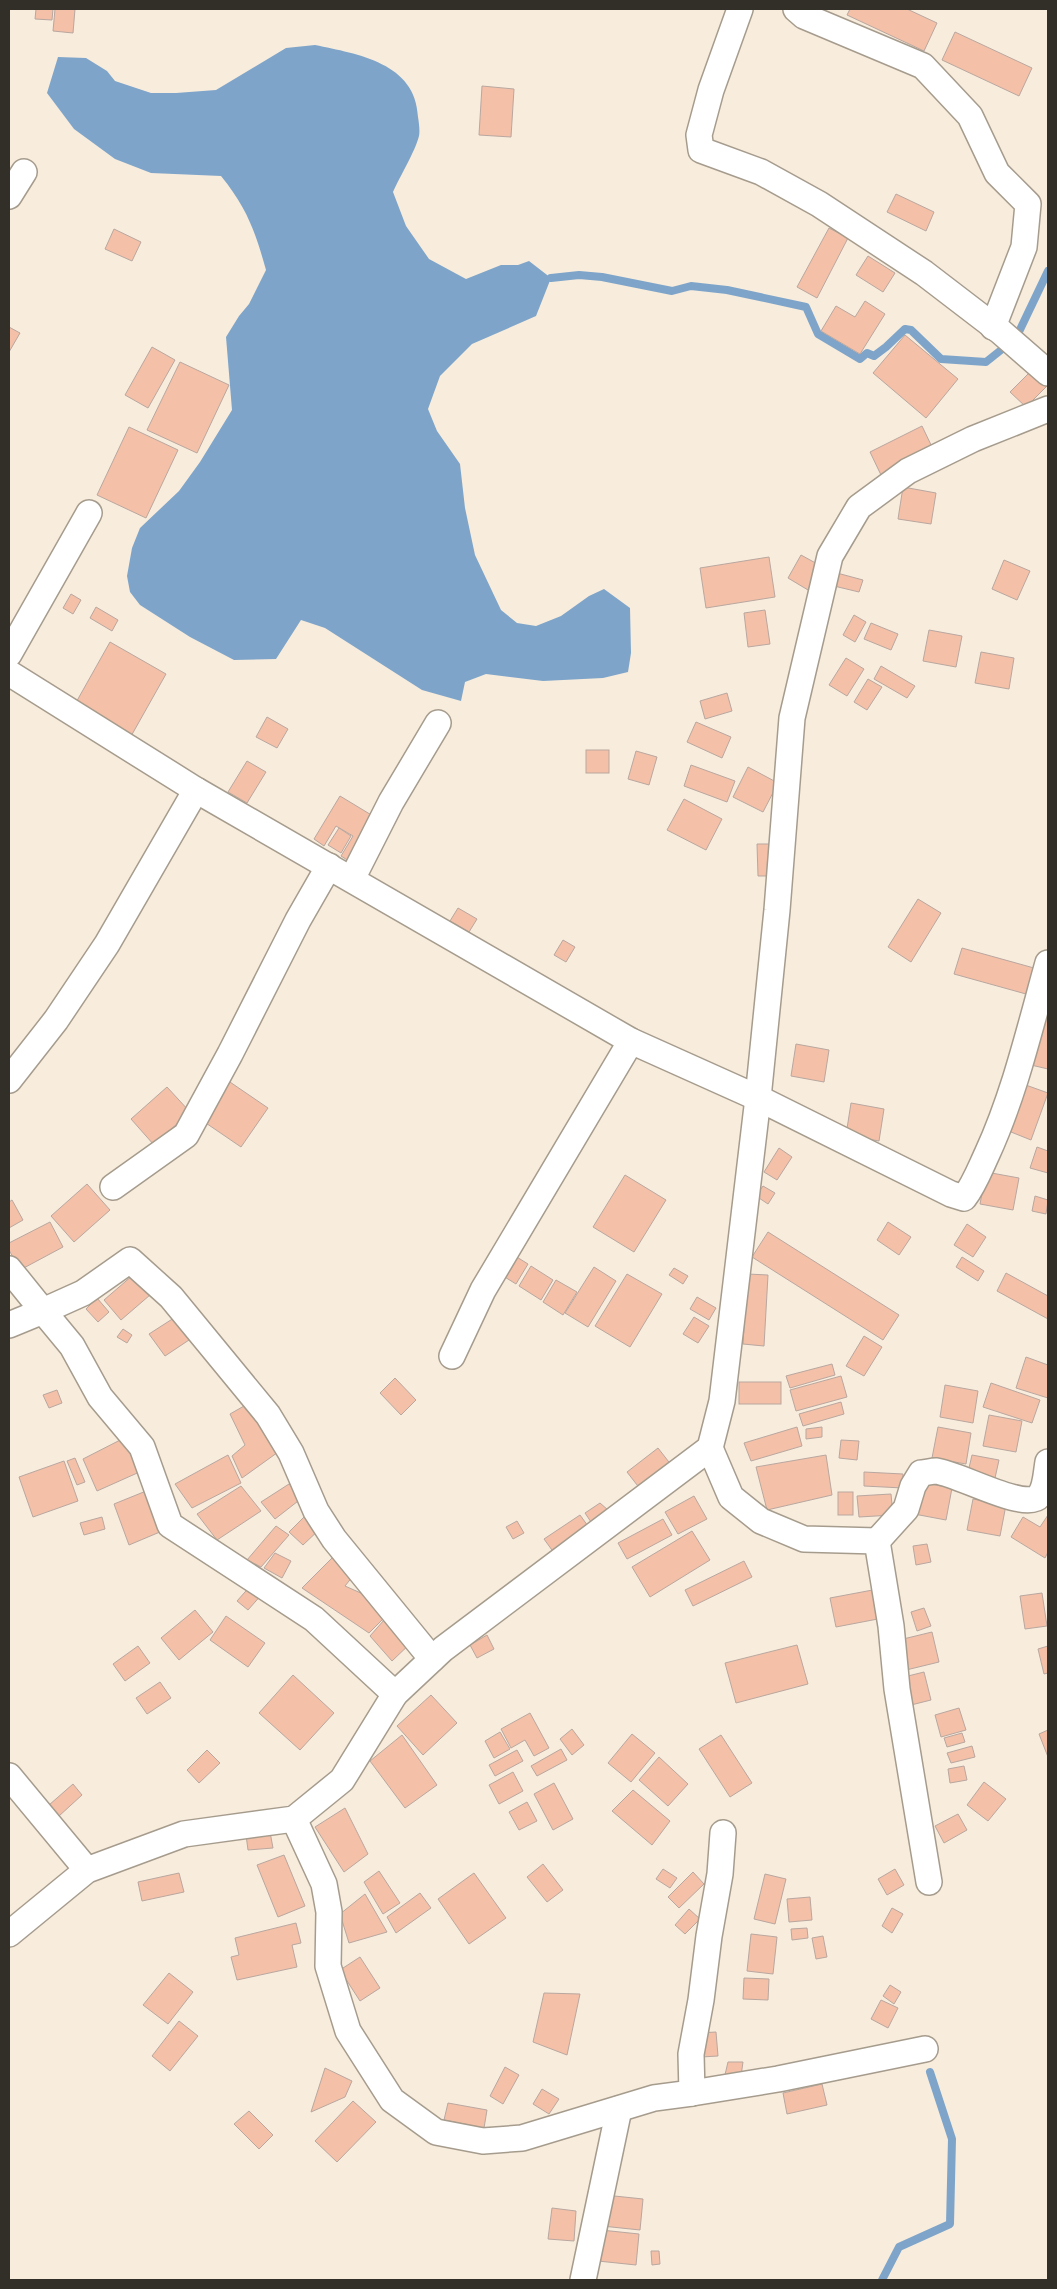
<svg xmlns="http://www.w3.org/2000/svg" width="1057" height="2289" font-family="'Work Sans',sans-serif">
<style>
.water{fill:#7ea5c9}
.lines{fill:none;stroke-linecap:round;stroke-linejoin:round}
.stream{stroke:#7ea5c9;stroke-width:8}
.building{fill:#f4c0a8;stroke:#b9a79f}
.street-casing{stroke:#a69c8d;stroke-width:28}
.street{stroke:#fff;stroke-width:25}
</style>
<rect width="100%" height="100%" fill="#f8ecdd"/>
<path class="water" d="M315,45C358,54 416,63 418,117C419,123 420,131 419,136C415,152 400,176 393,192L406,226L429,259L466,279L501,265H518L529,261L551,278L536,316L472,344L440,376L428,409L437,431L460,464L465,508L475,555L501,610L517,623L536,626L561,616L589,596L604,589L630,608L631,653L628,672L603,678L543,681L486,674L465,682L461,701L422,690L325,628L301,620L276,659L234,660L190,637L140,605L130,592L127,576L132,548L140,528L179,491L200,462L232,410L226,337L239,316L249,304L266,270C255,231 247,208 221,176L151,173L115,159L74,129L47,93L58,57L86,58L107,71L115,81L151,93H176L216,90L286,48Z"/>
<g class="lines">
<g class="stream">
<polyline points="551,278 579,275 602,277 672,291 691,286 727,290 806,307 818,334 860,359 867,353 874,356 886,347 905,329 911,330 941,359 986,362 1016,338 1048,271"/>
<polyline points="882,2280 899,2247 950,2224 952,2139 930,2072"/>
</g>
</g>
<g class="building">
<polygon points="36,9 53,9 52,20 35,19"/>
<polygon points="55,9 75,9 73,33 53,31"/>
<polygon points="850,9 907,9 937,23 924,51 847,15"/>
<polygon points="955,32 1032,68 1019,96 942,60"/>
<polygon points="482,86 514,89 511,137 479,135"/>
<polygon points="896,194 934,212 926,231 887,212"/>
<polygon points="829,228 848,238 817,298 797,287"/>
<polygon points="114,229 141,242 132,261 105,249"/>
<polygon points="868,256 895,273 883,292 856,275"/>
<polygon points="865,301 885,314 860,354 821,331 836,306 855,317"/>
<polygon points="9,327 20,333 9,352"/>
<polygon points="905,335 958,379 926,418 873,373"/>
<polygon points="152,347 175,360 148,408 125,395"/>
<polygon points="180,362 229,385 197,453 147,430"/>
<polygon points="1033,369 1048,385 1026,407 1010,392"/>
<polygon points="922,426 933,449 881,475 870,452"/>
<polygon points="129,427 178,450 146,518 97,495"/>
<polygon points="903,487 936,493 931,524 898,519"/>
<polygon points="801,555 821,566 808,590 788,578"/>
<polygon points="769,557 775,597 706,608 700,568"/>
<polygon points="1004,560 1030,571 1017,600 992,589"/>
<polygon points="837,573 863,580 859,592 834,586"/>
<polygon points="71,594 81,600 73,614 63,608"/>
<polygon points="96,607 118,620 112,631 90,618"/>
<polygon points="765,610 770,644 748,647 744,613"/>
<polygon points="854,615 866,622 855,642 843,635"/>
<polygon points="871,623 898,634 891,650 864,639"/>
<polygon points="929,630 962,636 956,667 923,661"/>
<polygon points="110,642 166,674 130,738 74,706"/>
<polygon points="981,652 1014,658 1009,689 975,683"/>
<polygon points="846,658 864,669 847,696 829,685"/>
<polygon points="881,666 915,686 907,698 874,679"/>
<polygon points="868,679 882,687 867,710 854,702"/>
<polygon points="727,693 732,711 705,719 700,701"/>
<polygon points="267,717 288,729 277,748 256,737"/>
<polygon points="696,722 731,737 722,758 687,742"/>
<rect x="586" y="750" width="23" height="23"/>
<polygon points="636,751 657,757 649,785 628,779"/>
<polygon points="247,761 266,772 247,803 228,792"/>
<polygon points="691,765 735,781 727,802 684,786"/>
<polygon points="748,767 778,783 763,812 733,797"/>
<polygon points="340,796 378,819 352,863 341,856 353,836 336,826 324,846 314,839"/>
<polygon points="684,799 722,819 706,850 667,830"/>
<polygon points="339,828 351,836 341,853 328,845"/>
<polygon points="757,844 773,844 773,876 758,876"/>
<polygon points="918,899 941,913 911,962 888,947"/>
<polygon points="458,908 477,919 469,932 450,921"/>
<polygon points="563,940 575,947 566,962 554,955"/>
<polygon points="962,948 1034,968 1026,994 954,974"/>
<polygon points="1046,1018 1048,1019 1048,1069 1031,1065"/>
<polygon points="796,1044 829,1050 824,1082 791,1076"/>
<polygon points="227,1080 268,1108 241,1147 200,1119"/>
<polygon points="1023,1084 1048,1093 1031,1140 1006,1130"/>
<polygon points="167,1087 190,1112 154,1145 131,1119"/>
<polygon points="851,1103 884,1109 879,1141 846,1135"/>
<polygon points="1037,1147 1048,1151 1048,1173 1030,1168"/>
<polygon points="779,1148 792,1157 777,1180 764,1172"/>
<polygon points="986,1172 1019,1178 1013,1210 980,1204"/>
<polygon points="625,1175 666,1200 634,1252 593,1227"/>
<polygon points="87,1184 110,1210 74,1242 51,1216"/>
<polygon points="763,1186 775,1193 768,1204 756,1196"/>
<polygon points="1035,1196 1048,1200 1046,1214 1032,1211"/>
<polygon points="12,1200 23,1220 9,1228 9,1202"/>
<polygon points="50,1222 63,1247 20,1270 9,1250 9,1243"/>
<polygon points="888,1222 911,1237 899,1255 877,1240"/>
<polygon points="967,1224 986,1237 973,1257 954,1245"/>
<polygon points="768,1232 899,1315 883,1340 752,1257"/>
<polygon points="512,1254 528,1264 516,1284 500,1274"/>
<polygon points="962,1257 984,1271 978,1281 956,1267"/>
<polygon points="531,1266 553,1280 541,1300 519,1286"/>
<polygon points="594,1267 616,1281 588,1327 565,1313"/>
<polygon points="674,1268 688,1276 683,1284 669,1275"/>
<polygon points="1006,1273 1048,1296 1048,1319 997,1291"/>
<polygon points="627,1274 662,1294 630,1347 595,1326"/>
<polygon points="747,1274 768,1275 764,1346 743,1344"/>
<polygon points="133,1275 150,1295 121,1320 104,1300"/>
<polygon points="556,1280 577,1292 563,1315 543,1302"/>
<polygon points="697,1297 716,1308 709,1320 690,1309"/>
<polygon points="97,1298 109,1312 98,1322 86,1309"/>
<polygon points="177,1316 192,1338 165,1356 149,1334"/>
<polygon points="694,1317 709,1326 698,1343 683,1334"/>
<polygon points="123,1329 132,1335 127,1343 117,1337"/>
<polygon points="864,1336 882,1347 864,1376 846,1366"/>
<polygon points="1026,1357 1048,1365 1048,1398 1016,1388"/>
<polygon points="832,1364 835,1375 790,1388 786,1376"/>
<polygon points="841,1376 847,1397 796,1411 790,1390"/>
<polygon points="395,1378 416,1400 401,1415 380,1393"/>
<rect x="739" y="1382" width="42" height="22"/>
<polygon points="991,1383 1040,1400 1032,1423 983,1407"/>
<polygon points="945,1385 978,1391 973,1423 940,1417"/>
<polygon points="57,1390 62,1403 49,1408 43,1395"/>
<polygon points="251,1402 281,1450 242,1478 232,1456 245,1445 230,1414"/>
<polygon points="841,1402 844,1414 803,1426 799,1414"/>
<polygon points="989,1415 1022,1421 1016,1452 983,1446"/>
<polygon points="797,1427 802,1446 751,1461 744,1443"/>
<polygon points="822,1427 822,1437 806,1439 806,1429"/>
<polygon points="938,1427 971,1433 966,1464 932,1458"/>
<polygon points="128,1436 144,1470 97,1491 83,1459"/>
<polygon points="841,1440 859,1441 857,1460 839,1458"/>
<polygon points="658,1448 672,1466 641,1490 627,1472"/>
<polygon points="228,1455 241,1483 192,1508 175,1484"/>
<polygon points="826,1455 832,1495 767,1510 756,1467"/>
<polygon points="972,1455 999,1460 995,1478 969,1468"/>
<polygon points="75,1458 85,1482 77,1485 67,1461"/>
<polygon points="64,1461 78,1501 33,1517 19,1477"/>
<polygon points="864,1472 903,1474 903,1488 864,1486"/>
<polygon points="919,1482 952,1488 946,1520 914,1514"/>
<polygon points="289,1484 302,1498 275,1519 261,1502"/>
<polygon points="241,1486 261,1511 217,1540 197,1514"/>
<polygon points="151,1489 167,1529 129,1545 114,1504"/>
<rect x="838" y="1492" width="15" height="23"/>
<polygon points="891,1494 893,1515 859,1517 857,1496"/>
<polygon points="694,1496 707,1519 678,1534 665,1512"/>
<polygon points="973,1499 1006,1505 1000,1536 967,1530"/>
<polygon points="600,1503 616,1517 597,1531 585,1513"/>
<polygon points="308,1513 322,1527 303,1545 289,1532"/>
<polygon points="580,1515 593,1533 557,1557 544,1539"/>
<polygon points="1048,1515 1048,1552 1045,1558 1011,1537 1023,1517 1040,1527"/>
<polygon points="102,1517 105,1529 84,1535 80,1523"/>
<polygon points="663,1519 672,1535 627,1559 618,1543"/>
<polygon points="517,1521 524,1533 513,1539 506,1527"/>
<polygon points="276,1526 289,1535 261,1567 247,1560"/>
<polygon points="692,1531 710,1560 650,1597 632,1567"/>
<polygon points="927,1544 931,1562 916,1565 913,1546"/>
<polygon points="275,1553 291,1561 282,1578 264,1568"/>
<polygon points="336,1554 357,1571 345,1586 363,1594 368,1585 391,1611 369,1633 302,1588"/>
<polygon points="744,1561 752,1577 693,1606 685,1590"/>
<polygon points="253,1583 263,1593 248,1610 237,1601"/>
<polygon points="878,1589 883,1618 836,1627 830,1598"/>
<polygon points="1042,1593 1047,1626 1025,1629 1020,1596"/>
<polygon points="924,1608 931,1626 917,1631 911,1612"/>
<polygon points="195,1610 213,1632 179,1660 161,1638"/>
<polygon points="391,1612 414,1640 392,1661 370,1636"/>
<polygon points="226,1616 265,1643 248,1667 210,1640"/>
<polygon points="932,1632 939,1662 902,1671 895,1641"/>
<polygon points="487,1635 494,1649 477,1658 470,1645"/>
<polygon points="797,1645 808,1684 736,1703 725,1663"/>
<polygon points="138,1646 150,1663 125,1681 113,1664"/>
<polygon points="1048,1646 1048,1673 1044,1674 1038,1649"/>
<polygon points="924,1672 931,1700 907,1706 900,1678"/>
<polygon points="293,1675 334,1713 300,1750 259,1713"/>
<polygon points="160,1682 171,1698 147,1714 136,1698"/>
<polygon points="431,1695 457,1723 423,1755 397,1726"/>
<polygon points="959,1708 966,1730 941,1737 935,1715"/>
<polygon points="530,1713 549,1748 534,1756 525,1740 511,1748 501,1729"/>
<polygon points="572,1729 584,1745 572,1755 560,1739"/>
<polygon points="1048,1730 1048,1757 1039,1734"/>
<polygon points="500,1732 510,1749 494,1758 485,1741"/>
<polygon points="962,1733 965,1742 947,1747 944,1738"/>
<polygon points="632,1734 655,1753 631,1782 608,1763"/>
<polygon points="402,1735 437,1785 405,1808 370,1761"/>
<polygon points="721,1735 752,1783 730,1797 699,1749"/>
<polygon points="972,1746 975,1757 951,1763 947,1753"/>
<polygon points="561,1749 567,1760 537,1776 531,1766"/>
<polygon points="207,1750 220,1763 199,1783 187,1770"/>
<polygon points="517,1750 523,1761 495,1776 489,1765"/>
<polygon points="659,1757 688,1784 668,1806 639,1780"/>
<polygon points="964,1766 967,1780 950,1783 948,1769"/>
<polygon points="513,1772 523,1791 499,1804 489,1785"/>
<polygon points="984,1782 1006,1799 988,1821 967,1805"/>
<polygon points="554,1783 573,1819 553,1830 534,1794"/>
<polygon points="73,1784 82,1795 59,1816 49,1805"/>
<polygon points="633,1790 670,1821 652,1845 612,1811"/>
<polygon points="527,1802 537,1821 519,1830 509,1812"/>
<polygon points="345,1808 368,1854 344,1872 315,1827"/>
<polygon points="958,1814 967,1830 944,1843 935,1826"/>
<polygon points="270,1832 273,1848 248,1850 246,1835"/>
<polygon points="284,1855 305,1906 278,1917 257,1865"/>
<polygon points="543,1864 563,1890 547,1902 527,1877"/>
<polygon points="663,1869 677,1878 670,1888 656,1879"/>
<polygon points="895,1869 904,1885 887,1895 878,1879"/>
<polygon points="379,1871 400,1903 383,1914 364,1882"/>
<polygon points="693,1872 704,1884 679,1908 668,1897"/>
<polygon points="179,1873 184,1892 142,1901 138,1882"/>
<polygon points="474,1873 506,1918 469,1944 438,1899"/>
<polygon points="765,1874 786,1879 775,1924 754,1919"/>
<polygon points="420,1893 431,1908 396,1933 387,1917"/>
<polygon points="365,1894 387,1932 349,1943 340,1914"/>
<polygon points="810,1897 812,1920 789,1922 787,1899"/>
<polygon points="892,1908 903,1914 892,1933 882,1926"/>
<polygon points="689,1909 700,1919 685,1934 675,1925"/>
<polygon points="296,1923 301,1943 292,1945 297,1967 237,1980 231,1957 239,1955 235,1938"/>
<polygon points="807,1928 808,1938 792,1940 791,1929"/>
<polygon points="751,1934 777,1937 773,1974 747,1971"/>
<polygon points="823,1936 827,1957 816,1959 812,1938"/>
<polygon points="360,1957 380,1988 360,2001 340,1970"/>
<polygon points="169,1973 193,1992 168,2024 143,2005"/>
<polygon points="744,1978 769,1979 768,2000 743,1999"/>
<polygon points="890,1985 901,1992 894,2004 883,1996"/>
<polygon points="544,1993 580,1994 567,2055 533,2042"/>
<polygon points="881,2000 898,2008 888,2028 871,2019"/>
<polygon points="179,2021 198,2036 170,2071 152,2056"/>
<polygon points="716,2032 718,2056 701,2057 699,2033"/>
<polygon points="728,2062 743,2062 741,2076 724,2079"/>
<polygon points="505,2067 519,2075 503,2104 490,2096"/>
<polygon points="325,2068 352,2081 345,2097 311,2112"/>
<polygon points="822,2084 827,2105 787,2114 783,2093"/>
<polygon points="542,2089 559,2099 549,2114 533,2104"/>
<polygon points="353,2101 376,2122 337,2162 315,2141"/>
<polygon points="448,2103 487,2110 484,2128 444,2120"/>
<polygon points="249,2111 273,2135 259,2149 234,2124"/>
<polygon points="605,2195 643,2199 640,2230 602,2226"/>
<polygon points="552,2208 576,2211 574,2241 548,2239"/>
<polygon points="601,2230 639,2234 636,2265 598,2261"/>
<polygon points="651,2251 659,2251 660,2264 652,2265"/>
</g>
<g class="lines">
<g class="street-casing">
<g id="street">
<polyline points="740,9 711,90 699,135 701,150 761,172 819,204 924,273 1001,332 1048,373"/>
<polyline points="796,9 804,16 923,66 970,116 997,173 1028,204 1024,247 993,327"/>
<polyline points="9,196 24,172"/>
<polyline points="9,654 89,513"/>
<path d="M9,673L196,790L631,1041L758,1098L951,1194L964,1198C974,1185 980,1169 987,1154C1015,1093 1030,1027 1048,963"/>
<polyline points="352,879 391,802 438,723"/>
<polyline points="9,1080 56,1020 107,944 196,790"/>
<polyline points="113,1187 186,1135 230,1054 298,920 329,866"/>
<polyline points="9,1269 43,1311 83,1293 130,1260 171,1297 268,1415 291,1453 316,1511 334,1539 432,1659"/>
<polyline points="9,1325 43,1311 72,1346 100,1397 142,1447 170,1525 314,1619 395,1694"/>
<polyline points="452,1356 483,1290 631,1041"/>
<polyline points="710,1448 731,1497 761,1521 804,1539 877,1541 891,1626 897,1689 929,1882"/>
<path d="M877,1541L906,1509L913,1486L921,1473C926,1473 931,1471 936,1471C957,1473 1026,1512 1039,1496C1046,1488 1046,1473 1048,1462"/>
<polyline points="9,1776 87,1870"/>
<polyline points="294,1819 324,1884 329,1912 328,1966 348,2031 392,2100 436,2132 483,2141 522,2138 654,2098 692,2093 691,2054 701,2000 709,1936 720,1874 723,1833"/>
<polyline points="9,1934 87,1870 184,1834 294,1819 342,1780 395,1694 443,1649 710,1448 722,1401 758,1098 777,910 792,718 830,556 859,507 908,471 973,439 1048,409"/>
<polyline points="692,2093 778,2079 925,2049"/>
<polyline points="583,2280 619,2109"/>
</g>
</g>
<use href="#street" class="street"/>
</g>
<rect width="1057" height="2289" fill="none" stroke="#322e28" stroke-width="20"/>
</svg>
